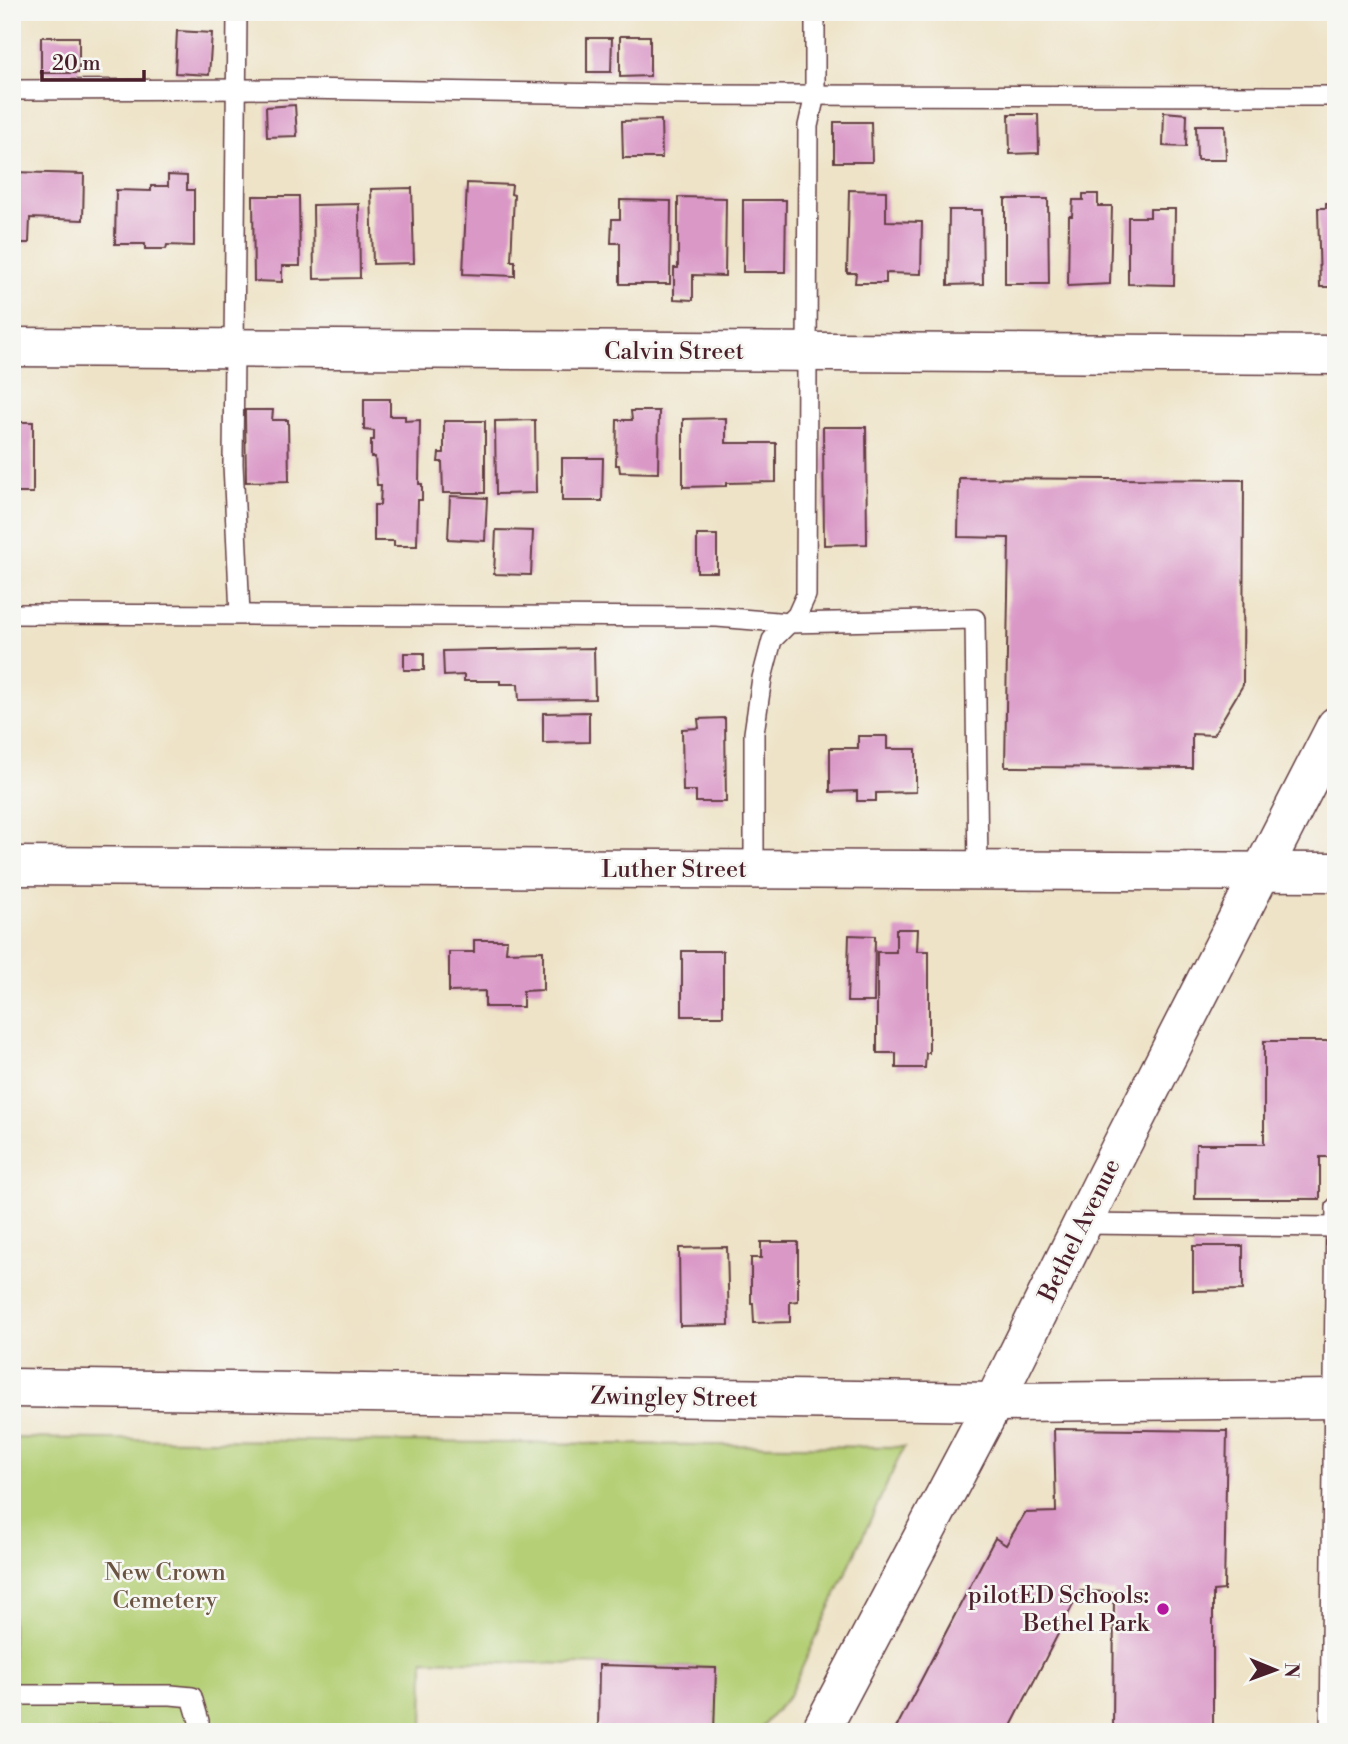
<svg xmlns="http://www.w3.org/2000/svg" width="1348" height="1744" font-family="'Libre Bodoni',serif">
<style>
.green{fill:#b4cf74;stroke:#7f7750;stroke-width:2}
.building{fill:#da98c7}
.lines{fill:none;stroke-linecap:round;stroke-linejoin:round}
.service-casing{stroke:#633c42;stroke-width:22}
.minor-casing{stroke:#633c42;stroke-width:41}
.tertiary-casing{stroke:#633c42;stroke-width:41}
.service{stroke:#fff;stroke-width:19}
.minor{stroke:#fff;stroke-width:38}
.tertiary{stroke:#fff;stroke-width:38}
.poi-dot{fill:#b5179e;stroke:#f6f6f2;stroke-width:2.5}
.labels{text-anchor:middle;stroke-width:5;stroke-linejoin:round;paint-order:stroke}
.street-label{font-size:24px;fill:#4a1f2b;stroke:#f6f6f2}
.park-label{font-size:24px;fill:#6a5441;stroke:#f6f6f2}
.poi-label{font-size:24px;fill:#4a1f2b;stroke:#f6f6f2;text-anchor:end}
</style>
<rect width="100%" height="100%" fill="#f6f6f2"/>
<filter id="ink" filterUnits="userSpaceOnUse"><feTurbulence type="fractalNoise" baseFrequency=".0143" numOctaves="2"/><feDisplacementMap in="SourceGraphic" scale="14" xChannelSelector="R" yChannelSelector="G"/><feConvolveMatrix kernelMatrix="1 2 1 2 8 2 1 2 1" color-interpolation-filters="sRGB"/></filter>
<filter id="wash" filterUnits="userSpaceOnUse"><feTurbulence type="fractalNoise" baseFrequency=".00686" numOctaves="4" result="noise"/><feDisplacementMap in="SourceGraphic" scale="28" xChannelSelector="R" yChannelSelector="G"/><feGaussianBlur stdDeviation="1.57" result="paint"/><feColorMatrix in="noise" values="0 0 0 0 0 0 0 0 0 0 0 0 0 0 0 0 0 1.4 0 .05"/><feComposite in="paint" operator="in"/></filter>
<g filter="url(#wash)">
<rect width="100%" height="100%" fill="#eee3c7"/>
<polygon class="green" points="12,1438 904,1447 789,1696 757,1732 714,1732 715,1668 424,1660 423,1732 12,1732"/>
<g id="blocks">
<g class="building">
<polygon points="177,31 212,33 209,75 175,73"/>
<polygon points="620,36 650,36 650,76 620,77"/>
<rect x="41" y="37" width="38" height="36"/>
<polygon points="587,38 612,38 611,72 587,72"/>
<polygon points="295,105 297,136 267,137 266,107"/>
<polygon points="1164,112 1187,114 1186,147 1163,146"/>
<polygon points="1009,114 1038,114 1039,153 1010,154"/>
<polygon points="661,120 662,158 623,158 622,121"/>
<polygon points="834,122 871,122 872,162 834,162"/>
<polygon points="1196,125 1225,125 1226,160 1197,160"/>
<polygon points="12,172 84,174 83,220 30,218 29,243 12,243"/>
<polygon points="168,175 187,176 187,190 194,190 194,246 167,245 166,249 145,249 145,244 115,244 116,190 151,191 151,186 168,186"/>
<polygon points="467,183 512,185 511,194 514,195 511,261 515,261 515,276 463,274"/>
<polygon points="412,188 414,263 373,264 371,189"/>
<polygon points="849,190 886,191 886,221 922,222 921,274 886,273 886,283 855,283 856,273 847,273"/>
<polygon points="1083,194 1098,194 1098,206 1112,206 1110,284 1068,286 1069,216 1072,216 1073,200 1083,200"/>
<polygon points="253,196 299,196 300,266 282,266 282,282 254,281"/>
<polygon points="678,197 726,198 725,276 693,275 693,300 674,299 674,268 678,268"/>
<polygon points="1005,199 1048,199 1049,284 1005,284"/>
<polygon points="620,200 671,201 670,284 620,284 620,243 611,243 612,219 620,219"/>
<polygon points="743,200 786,200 785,272 743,272"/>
<polygon points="1326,203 1336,203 1336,287 1320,287 1318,208 1326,208"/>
<polygon points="359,204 360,278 314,279 313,205"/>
<polygon points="1150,209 1175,209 1174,285 1128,284 1128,217 1150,217"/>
<polygon points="949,210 982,210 983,284 948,285"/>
<polygon points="364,399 390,399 390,416 405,416 405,421 420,420 419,484 422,484 422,500 418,500 417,546 394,546 394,541 374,541 374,505 380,505 381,485 377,485 375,457 371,457 371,440 374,440 374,431 364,430"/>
<polygon points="245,410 273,410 272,420 288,420 289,481 246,482"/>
<polygon points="631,411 659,411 658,473 620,472 619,465 616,465 617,420 632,420"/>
<polygon points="726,418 726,443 776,443 776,482 726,483 726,486 683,487 683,419"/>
<polygon points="535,420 536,493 496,494 495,421"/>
<polygon points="444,421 485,421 485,493 443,493 442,462 438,462 439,453 444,453"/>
<rect x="12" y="422" width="21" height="71"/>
<polygon points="823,427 866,427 867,544 824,545"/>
<polygon points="562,458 603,458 602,501 562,501"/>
<polygon points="959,478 1244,480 1243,685 1213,735 1192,734 1192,768 1005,767 1009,538 958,537"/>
<polygon points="450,496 487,498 485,541 448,539"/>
<polygon points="496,530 533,531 531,575 494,574"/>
<rect x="697" y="535" width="20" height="37"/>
<polygon points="594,648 595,699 519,700 518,684 500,684 500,681 464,681 464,675 444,676 443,651"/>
<rect x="404" y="653" width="20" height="17"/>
<polygon points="589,712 589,742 543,743 543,713"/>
<polygon points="725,718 726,802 696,802 696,791 683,791 682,729 699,728 698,719"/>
<polygon points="858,736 887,736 887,749 916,749 916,792 876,793 876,801 857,801 857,791 830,792 830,748 858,748"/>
<polygon points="896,929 918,929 917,951 929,951 929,1053 926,1053 925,1068 896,1068 896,1053 877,1053 877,952 896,952"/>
<polygon points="849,935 875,936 874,1002 847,1002"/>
<polygon points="474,940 507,940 506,952 543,951 543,990 523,991 523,1007 485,1007 485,991 449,992 449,952 474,952"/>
<rect x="682" y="951" width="41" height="65"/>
<polygon points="1264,1041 1336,1041 1336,1124 1331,1124 1331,1157 1320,1157 1320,1199 1195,1199 1196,1144 1264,1144"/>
<polygon points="761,1242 798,1242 798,1301 790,1302 790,1322 754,1323 753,1303 751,1303 751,1258 761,1258"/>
<polygon points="1193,1246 1243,1246 1243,1290 1193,1291"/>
<polygon points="727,1247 729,1325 680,1326 679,1248"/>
<polygon points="1054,1429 1227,1431 1224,1590 1213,1591 1213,1732 1113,1732 1114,1592 1080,1591 1008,1732 894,1732 995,1538 1006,1545 1025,1513 1056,1512"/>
<polygon points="599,1665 716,1668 714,1732 598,1732"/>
</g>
</g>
</g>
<g filter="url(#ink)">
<use href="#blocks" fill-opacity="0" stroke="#633c42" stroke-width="2"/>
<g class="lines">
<g class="service-casing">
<g id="service">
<polyline points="237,12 233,464 240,614"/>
<polyline points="12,90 298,89 685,95 1336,96"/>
<polyline points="12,614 717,617 789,623 975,619 978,871"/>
<polyline points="754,870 754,733 762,678 772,640 797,615 806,595 808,126 815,95 815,12"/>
<polyline points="1082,1224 1335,1227"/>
<polyline points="12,1695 171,1695 192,1697 199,1721 199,1732"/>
<polyline points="1330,1732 1336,1207"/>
</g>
</g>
<g class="minor-casing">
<g id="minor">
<polyline points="12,347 1336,355"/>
<polyline points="12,866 1336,872"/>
<polyline points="12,1388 994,1402 1336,1399"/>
</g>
</g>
<g class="tertiary-casing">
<polyline id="tertiary" points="820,1732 994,1402 1107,1174 1336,726"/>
</g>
<use href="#service" class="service"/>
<use href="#minor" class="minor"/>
<use href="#tertiary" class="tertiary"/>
</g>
</g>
<circle class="poi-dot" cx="1163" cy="1609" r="7"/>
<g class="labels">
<g class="street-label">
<text x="674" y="359">Calvin Street</text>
<text x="674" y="877">Luther Street</text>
<text transform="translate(1079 1230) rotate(-64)" y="8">Bethel Avenue</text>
<text transform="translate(674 1397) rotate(1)" y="8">Zwingley Street</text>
</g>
<g class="park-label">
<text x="165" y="1580">New Crown<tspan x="165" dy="28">Cemetery</tspan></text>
</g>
<g class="poi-label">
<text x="1149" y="1603">pilotED Schools:<tspan x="1149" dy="28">Bethel Park</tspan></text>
</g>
</g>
<rect width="1348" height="1744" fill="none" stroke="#f6f6f2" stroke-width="42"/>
<g transform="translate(1275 1670) rotate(91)" stroke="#f6f6f2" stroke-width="5" paint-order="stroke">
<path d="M0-5L12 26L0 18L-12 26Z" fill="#4a1f2b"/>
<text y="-10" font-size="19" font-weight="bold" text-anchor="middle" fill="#4a1f2b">N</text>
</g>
<path d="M42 70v10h102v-10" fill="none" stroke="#4a1f2b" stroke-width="3.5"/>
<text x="52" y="70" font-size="21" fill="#4a1f2b" stroke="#f6f6f2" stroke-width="5" paint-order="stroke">20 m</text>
</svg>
